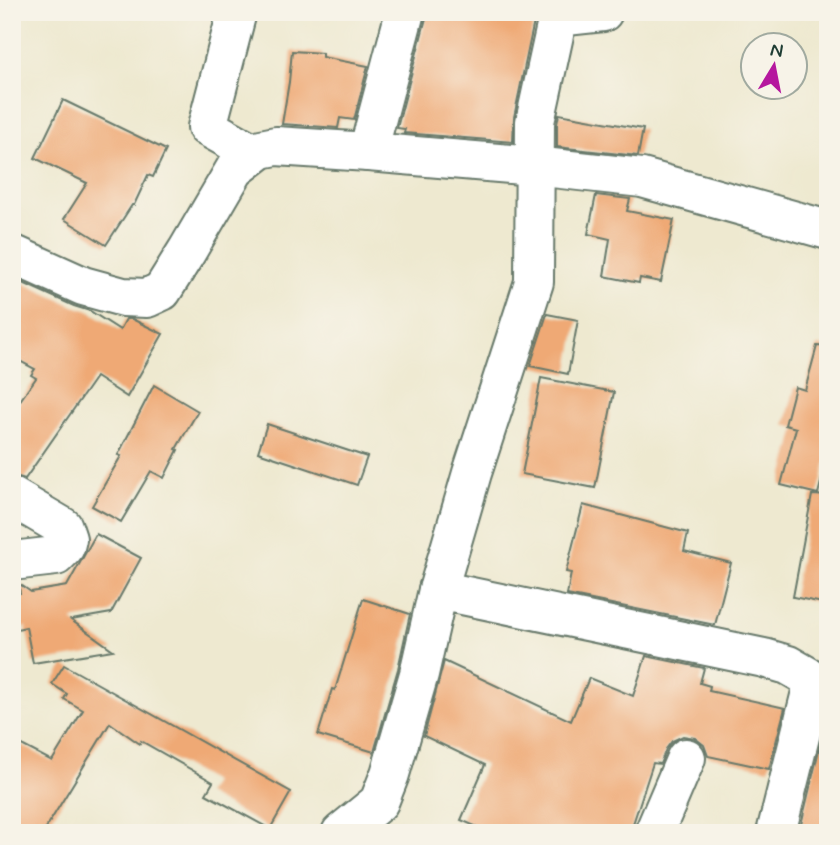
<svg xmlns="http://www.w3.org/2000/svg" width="840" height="845" font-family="Mynerve,sans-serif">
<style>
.building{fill:#efa974}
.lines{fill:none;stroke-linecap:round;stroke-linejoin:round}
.minor-casing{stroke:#67796b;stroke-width:42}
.minor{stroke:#fff;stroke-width:38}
</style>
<rect width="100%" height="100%" fill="#f7f3e8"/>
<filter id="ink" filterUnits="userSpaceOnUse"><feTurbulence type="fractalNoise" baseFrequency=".0143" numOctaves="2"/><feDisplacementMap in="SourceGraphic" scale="14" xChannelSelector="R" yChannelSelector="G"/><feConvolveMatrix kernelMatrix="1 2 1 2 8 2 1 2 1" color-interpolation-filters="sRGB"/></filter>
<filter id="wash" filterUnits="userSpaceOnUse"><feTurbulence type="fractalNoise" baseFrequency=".00686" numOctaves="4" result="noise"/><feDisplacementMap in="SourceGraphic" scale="28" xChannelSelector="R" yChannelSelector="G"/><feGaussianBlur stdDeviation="1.57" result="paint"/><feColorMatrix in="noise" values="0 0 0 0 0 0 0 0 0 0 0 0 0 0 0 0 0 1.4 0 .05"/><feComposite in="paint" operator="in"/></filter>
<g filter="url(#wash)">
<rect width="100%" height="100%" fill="#eee9d0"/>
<g id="blocks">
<g class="building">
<polygon points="426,12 536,12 514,117 513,142 404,133 405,129 397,128 426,18"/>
<polygon points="292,51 322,53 322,57 368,66 354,120 340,118 338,128 282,124 289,82"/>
<polygon points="63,100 166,150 153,177 148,175 134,205 132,205 106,245 64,219 87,183 35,158"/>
<polygon points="559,114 643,129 638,156 557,147 557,124"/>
<polygon points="596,195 630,199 627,211 674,220 661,282 640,278 639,283 604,276 610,239 588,234"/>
<polygon points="12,278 74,306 90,311 120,330 126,319 132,319 163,334 127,397 96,377 25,479 12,475 12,412 36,378 31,375 35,369 12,357"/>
<polygon points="547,314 578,320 568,374 530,366"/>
<polygon points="817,346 828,347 828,455 818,494 781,485 796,428 785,425 795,387 805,390"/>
<polygon points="541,378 614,392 595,488 522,474"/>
<polygon points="154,385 198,411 176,449 178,450 164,478 151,471 121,522 92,506 121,456 118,455"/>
<polygon points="267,424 367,457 357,485 258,452"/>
<polygon points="812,495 828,496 828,604 793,597"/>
<polygon points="583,505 688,533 684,551 731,563 715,625 567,595 571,573 566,572"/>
<polygon points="96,534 141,558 111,613 71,620 113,650 33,663 26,627 17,629 12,595 20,593 18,583 31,592 67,586"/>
<polygon points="363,599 410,614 398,669 374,752 318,735 332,689 335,690"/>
<polygon points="646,656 704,668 700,683 710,686 709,691 785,708 769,769 708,756 704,745 695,738 683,736 672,741 666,749 660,764 653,763 630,833 491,833 461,820 485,765 424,736 444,661 571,721 589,678 633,696"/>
<polygon points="64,665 291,792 270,829 206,794 213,782 141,741 140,744 110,723 43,833 12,833 12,740 52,761 83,710 64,699 67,694 52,684"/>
<polygon points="824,729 828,729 828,833 799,833"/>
</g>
</g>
</g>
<g filter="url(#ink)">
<use href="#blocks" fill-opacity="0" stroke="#67796b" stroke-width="2"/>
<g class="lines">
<g class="minor-casing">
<g id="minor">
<polyline points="237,12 207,127 243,147 251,156"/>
<polyline points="557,17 603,12"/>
<polyline points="368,152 405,12"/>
<polyline points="12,254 83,286 123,297 147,298 162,291 187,251 235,169 261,149 276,146 368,152 534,166 642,178 828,230"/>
<polyline points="12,497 63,527 67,539 65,547 56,556 12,561"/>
<polyline points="438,590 472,473 534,282 535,122 559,12"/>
<polyline points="341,833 379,802 390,774 419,674 438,590 764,658 788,665 814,680 828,682"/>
<polyline points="654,833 686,758"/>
<polyline points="776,833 814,680"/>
</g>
</g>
<use href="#minor" class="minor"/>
</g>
</g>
<rect width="840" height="845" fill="none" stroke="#f7f3e8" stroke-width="42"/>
<g transform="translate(774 66) rotate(10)"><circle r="33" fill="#f7f3e8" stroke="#a1aaa0" stroke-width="2"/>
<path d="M0-5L12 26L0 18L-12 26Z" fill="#b5179e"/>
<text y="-10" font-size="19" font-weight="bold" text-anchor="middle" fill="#1f3d34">N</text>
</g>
</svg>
